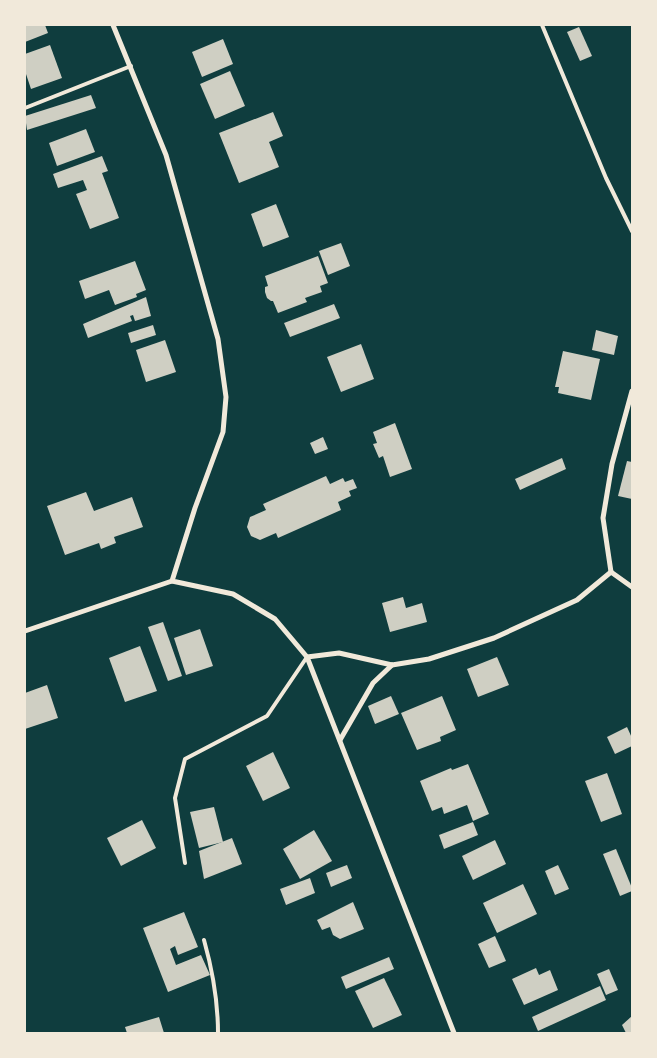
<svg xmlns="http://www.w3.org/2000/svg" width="657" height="1058" font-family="Ubuntu,sans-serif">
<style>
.building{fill:#cfcfc3}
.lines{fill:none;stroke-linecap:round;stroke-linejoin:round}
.service{stroke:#f1e9da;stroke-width:4}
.minor{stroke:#f1e9da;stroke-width:5}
</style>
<rect width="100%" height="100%" fill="#0f3d3e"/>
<g class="building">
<polygon points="28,25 45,25 48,33 25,42 25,26"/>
<polygon points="579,27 592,56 580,61 567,32"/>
<polygon points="223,39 233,64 202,77 192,52"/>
<polygon points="50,45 62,78 31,89 25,71 25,54"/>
<polygon points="230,71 245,106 215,119 200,84"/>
<polygon points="91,95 96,108 27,130 25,116"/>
<polygon points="273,112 283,136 269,142 279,167 239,183 219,133"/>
<polygon points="86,129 95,152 57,166 49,143"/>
<polygon points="102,156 108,171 102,173 119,218 90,229 76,194 87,190 83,180 58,188 53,174"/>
<polygon points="276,204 289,237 263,247 251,214"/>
<polygon points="341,243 350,266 328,275 319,251"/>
<polygon points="318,256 328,283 320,286 322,292 305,298 307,302 278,313 273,301 271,301 267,298 265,292 265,287 268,286 265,276"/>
<polygon points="135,261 146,290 136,294 137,297 115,305 109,290 85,299 79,281"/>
<polygon points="146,297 151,316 135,321 133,315 130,316 132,321 88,338 83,324"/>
<polygon points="334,304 340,318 290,337 284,323"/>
<polygon points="153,325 156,335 131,343 128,333"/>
<polygon points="596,330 618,336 614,355 592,350"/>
<polygon points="165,340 176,372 146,382 136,350"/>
<polygon points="361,344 374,379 341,392 327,357"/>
<polygon points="563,351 600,359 591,400 558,393 559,387 555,387"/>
<polygon points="395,423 412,469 390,477 383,456 379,458 373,444 377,443 373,432"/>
<polygon points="323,437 328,449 315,454 310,443"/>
<polygon points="562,458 566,469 520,490 515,479"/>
<polygon points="627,461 632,462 632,499 618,496"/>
<polygon points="326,476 330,484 343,478 345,482 353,479 357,488 349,491 351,496 338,502 341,510 278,538 276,533 260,540 251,536 247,527 250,517 266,510 263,504"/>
<polygon points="86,492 94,511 132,497 143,527 114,537 116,543 101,549 99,543 65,555 47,506"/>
<polygon points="403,597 406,608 422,603 427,622 390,632 382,603"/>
<polygon points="163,622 182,676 168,681 148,627"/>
<polygon points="200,629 213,666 186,675 174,638"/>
<polygon points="140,646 157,691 125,702 109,658"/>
<polygon points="497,657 509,685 478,697 467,669"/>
<polygon points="47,685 58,718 25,729 25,693"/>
<polygon points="391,696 399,714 375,724 368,706"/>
<polygon points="442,696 456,730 440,737 441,741 417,750 401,713"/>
<polygon points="627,727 632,738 632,746 615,754 607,737"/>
<polygon points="273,752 290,788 263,801 246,766"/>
<polygon points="468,764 489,814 473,821 467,805 444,814 442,807 432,811 420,781 451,768 452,770"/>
<polygon points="607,773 622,814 601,822 585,781"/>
<polygon points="214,807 223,842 199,848 190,812"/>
<polygon points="142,820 156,848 121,866 107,838"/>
<polygon points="473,822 478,835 444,849 439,835"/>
<polygon points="314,830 332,861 300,879 283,849"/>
<polygon points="232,838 242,864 204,879 199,851"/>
<polygon points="495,840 506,864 473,880 462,856"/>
<polygon points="616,849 632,888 632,891 620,896 603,854"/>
<polygon points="347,865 352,878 331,887 326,873"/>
<polygon points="558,865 569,889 555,895 545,871"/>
<polygon points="310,878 315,893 286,905 280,889"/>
<polygon points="523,884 537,914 497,933 483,903"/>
<polygon points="353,902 364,929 340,939 333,935 330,927 322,930 317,920"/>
<polygon points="184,912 198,947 178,955 175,946 170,949 176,965 201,955 210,975 168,992 143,928"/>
<polygon points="495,936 506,961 489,968 478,944"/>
<polygon points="389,957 394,969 346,989 341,977"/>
<polygon points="536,968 539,975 550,970 558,990 524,1005 512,979"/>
<polygon points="609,969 618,990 606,995 597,974"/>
<polygon points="384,978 402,1015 373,1028 355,991"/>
<polygon points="600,986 606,1000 538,1031 532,1017"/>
<polygon points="632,1016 632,1033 626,1033 622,1025"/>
<polygon points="159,1017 164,1033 127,1033 125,1027"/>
</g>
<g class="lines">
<g class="service">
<polyline points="542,25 606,178 632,231"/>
<polyline points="25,108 131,66"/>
<polyline points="185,863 175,798 185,759 267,716 307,657"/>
<path d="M204,940C213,972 218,1000 218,1033"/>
</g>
<g class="minor">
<polyline points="113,25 166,155 218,339 226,397 223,432 195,508 172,581 233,594 275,619 307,657 454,1033"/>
<polyline points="611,572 603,518 612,464 632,391"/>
<polyline points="611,572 632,587"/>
<polyline points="25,631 172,581"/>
<polyline points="307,657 339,653 392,665 429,659 494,638 577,600 611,572"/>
<polyline points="340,740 373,683 392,665"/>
</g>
</g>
<rect width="657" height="1058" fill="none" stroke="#f1e9da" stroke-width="52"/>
</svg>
